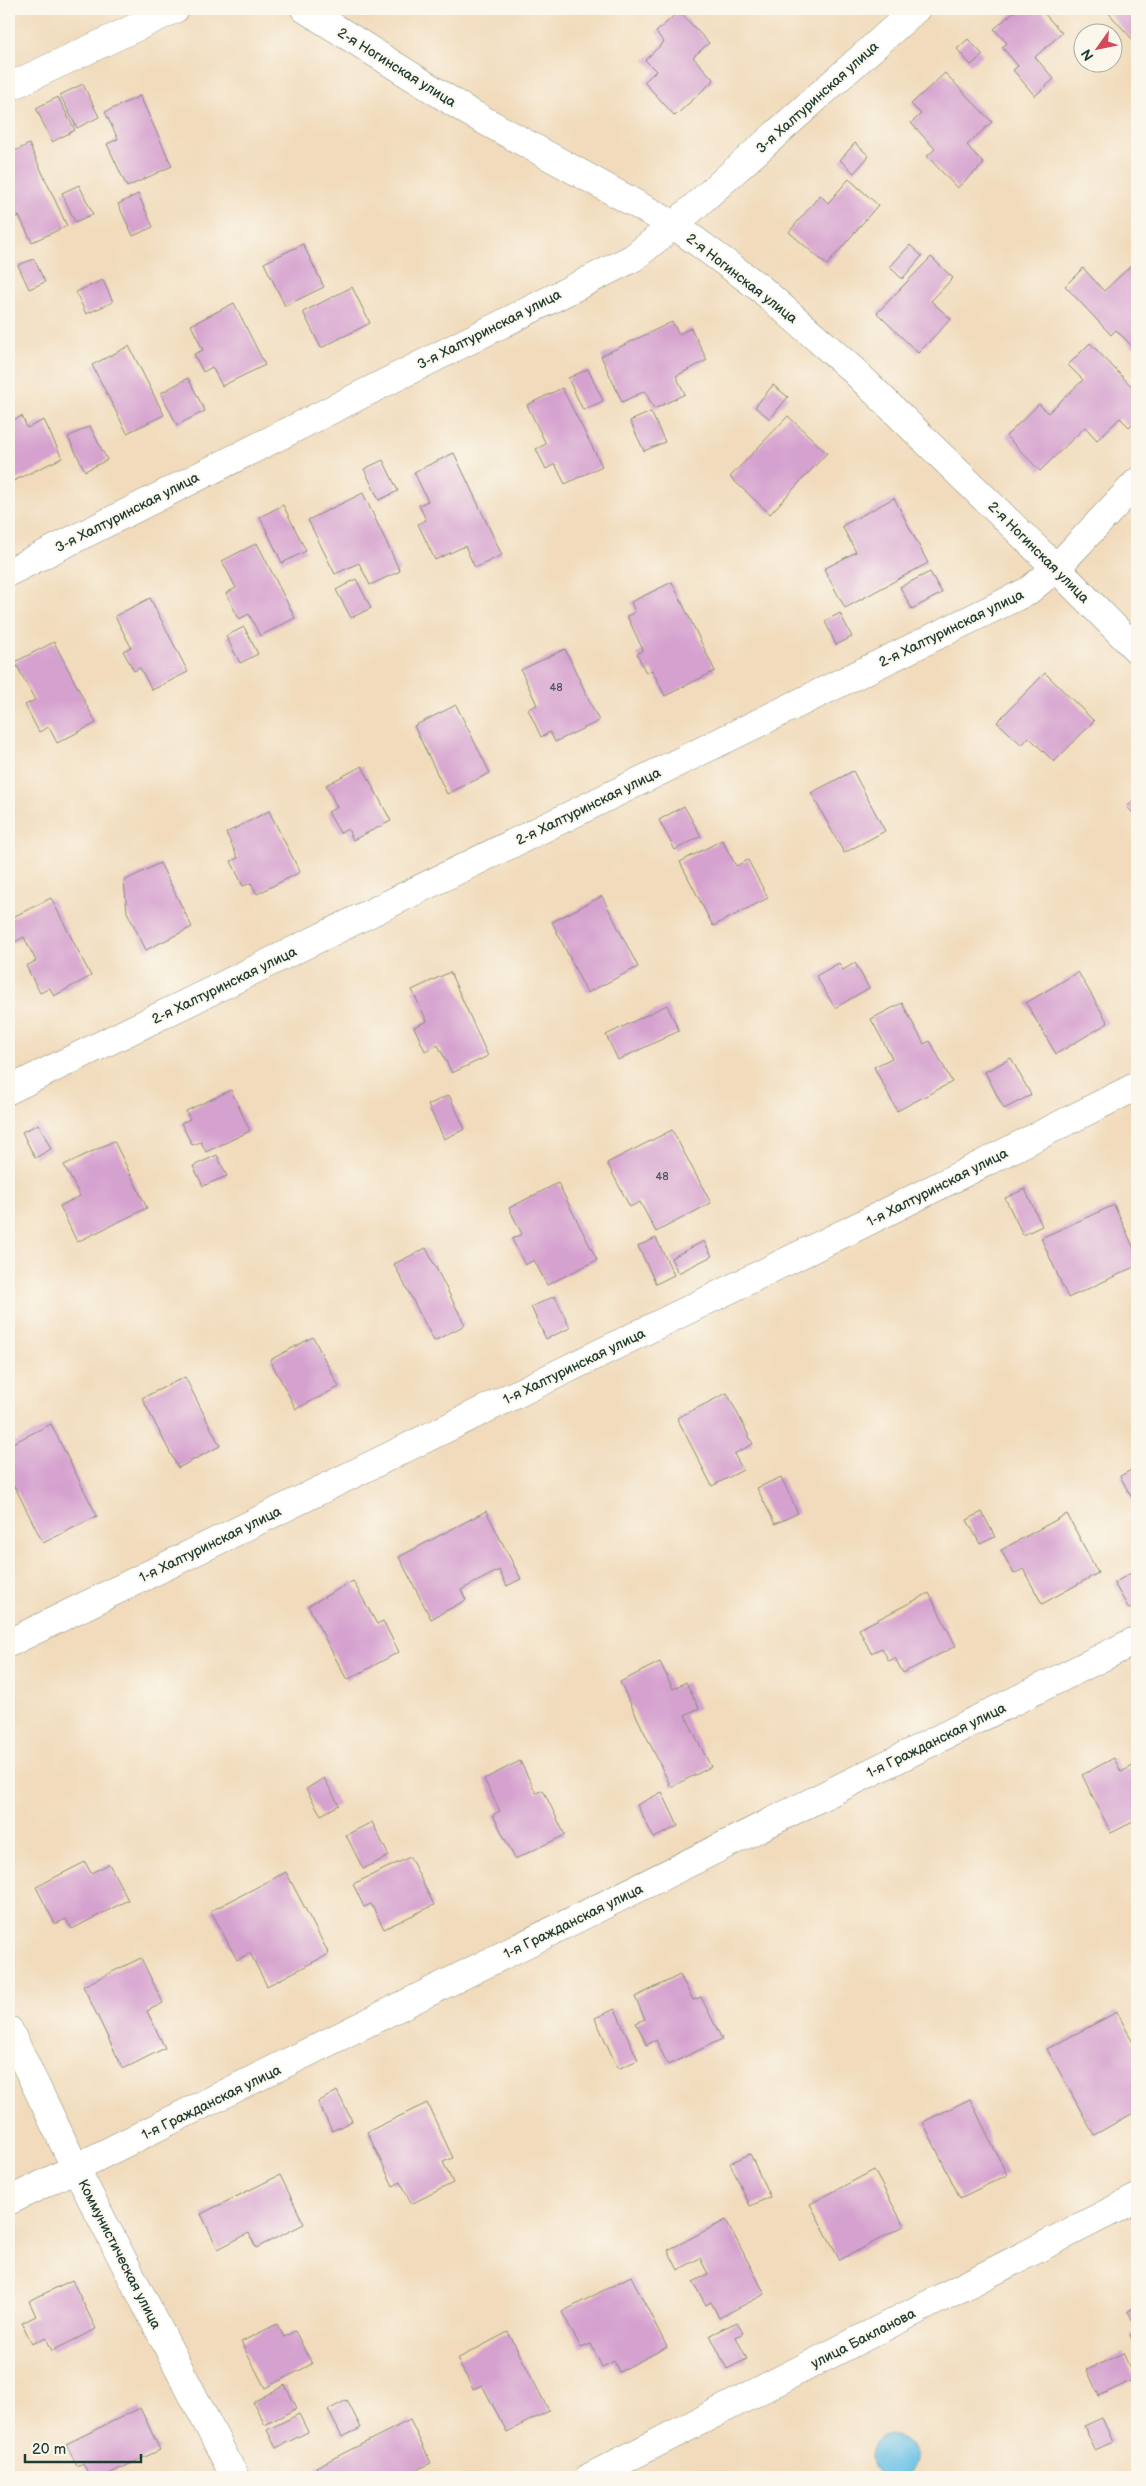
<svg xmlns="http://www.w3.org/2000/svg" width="1146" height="2486" font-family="'Balsamiq Sans',sans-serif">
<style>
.water{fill:#67c1e5;stroke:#437f8c}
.building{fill:#d5a1cf}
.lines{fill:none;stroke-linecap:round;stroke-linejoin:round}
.minor-casing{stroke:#888c78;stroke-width:29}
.tertiary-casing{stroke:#888c78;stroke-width:29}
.minor{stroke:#fff;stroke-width:28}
.tertiary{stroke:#fff;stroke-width:28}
.labels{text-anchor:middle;stroke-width:4;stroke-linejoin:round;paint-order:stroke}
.number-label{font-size:11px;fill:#4c565b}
.street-label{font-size:14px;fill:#1f3d34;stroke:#fbf7ec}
</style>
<rect width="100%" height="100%" fill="#fbf7ec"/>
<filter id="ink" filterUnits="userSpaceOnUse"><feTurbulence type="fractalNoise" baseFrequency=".02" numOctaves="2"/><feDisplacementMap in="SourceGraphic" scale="10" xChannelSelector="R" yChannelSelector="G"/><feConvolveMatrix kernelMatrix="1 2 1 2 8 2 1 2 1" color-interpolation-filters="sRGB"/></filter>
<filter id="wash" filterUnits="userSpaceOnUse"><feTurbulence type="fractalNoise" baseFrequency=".0096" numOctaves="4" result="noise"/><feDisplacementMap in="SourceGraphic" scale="20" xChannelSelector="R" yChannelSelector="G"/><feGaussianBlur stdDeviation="1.12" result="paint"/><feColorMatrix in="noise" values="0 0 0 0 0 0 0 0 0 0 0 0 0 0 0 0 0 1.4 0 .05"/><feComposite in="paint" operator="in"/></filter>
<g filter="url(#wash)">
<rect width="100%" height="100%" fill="#f1dbbc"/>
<circle class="water" cx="893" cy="2457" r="22"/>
<g id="blocks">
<g class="building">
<polygon points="1017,9 1040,9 1062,33 1035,57 1054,79 1035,96 1013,70 1018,66 1002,47 1007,43 994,29"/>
<polygon points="1105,9 1137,9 1137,36 1133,40"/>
<polygon points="679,11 709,43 693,57 714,80 675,116 644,82 656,71 645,60 664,42 656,32"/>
<polygon points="968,39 983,55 971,65 957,49"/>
<polygon points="945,73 992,122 967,145 984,164 957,188 927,156 935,149 911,123 921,114 911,104"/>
<polygon points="83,84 99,117 77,128 60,95"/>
<polygon points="140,96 172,166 127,187 107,144 118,139 105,112"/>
<polygon points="58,97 75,130 52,142 36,108"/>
<polygon points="855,143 869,156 854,173 840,160"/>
<polygon points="29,144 67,226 32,242 19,216 9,221 9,154"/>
<polygon points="849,179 878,205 827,265 789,232 820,195 828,203"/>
<polygon points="79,185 93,214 75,222 62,193"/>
<polygon points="138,194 153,227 133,236 118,204"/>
<polygon points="303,244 324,287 285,306 264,263"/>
<polygon points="910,245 922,256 902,279 890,267"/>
<polygon points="931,257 953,278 931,301 951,319 918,353 877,313"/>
<polygon points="34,259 45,282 29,289 18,265"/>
<polygon points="1136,261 1137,345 1134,348 1116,330 1111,335 1065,286 1083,268 1104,291"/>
<polygon points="103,280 113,302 86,314 76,292"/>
<polygon points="352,287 370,323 321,348 303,312"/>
<polygon points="234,303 265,365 222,386 212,367 203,372 194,354 203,350 191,325"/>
<polygon points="672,322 679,334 691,328 707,360 676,376 685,394 654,409 645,391 622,402 601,356"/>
<polygon points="1090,343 1137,392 1137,419 1129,427 1120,418 1097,440 1085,427 1040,471 1006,436 1039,404 1048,413 1083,380 1068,365"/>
<polygon points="129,346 164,415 127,433 92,365"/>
<polygon points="588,369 603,401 583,410 568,378"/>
<polygon points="188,378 205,411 177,425 161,393"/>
<polygon points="773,385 788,397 770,419 755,407"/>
<polygon points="562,388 602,466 565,484 555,464 546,469 536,449 546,444 527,405"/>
<polygon points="651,412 665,442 644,451 630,421"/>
<polygon points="22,416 27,428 44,420 62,458 9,483 9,422"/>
<polygon points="788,416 827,453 770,514 730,477"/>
<polygon points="90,426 107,460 85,471 68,437"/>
<polygon points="454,453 502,555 475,568 465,546 435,560 418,524 426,520 419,505 428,501 414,472"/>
<polygon points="383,460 398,491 379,500 364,469"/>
<polygon points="363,493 400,571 370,585 359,563 335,574 308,520"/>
<polygon points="894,498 928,563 845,608 824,569 856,552 842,526"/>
<polygon points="283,505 306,551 282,563 260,517"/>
<polygon points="257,543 295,618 260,636 249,614 239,619 226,593 236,588 222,561"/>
<polygon points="930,572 942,593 912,609 900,587"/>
<polygon points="356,579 371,608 351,618 336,590"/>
<polygon points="672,582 715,671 665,696 652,670 646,673 637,654 643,650 627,616 635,612 631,602"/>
<polygon points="150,598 188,672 152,690 140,668 134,671 123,651 131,647 115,616"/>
<polygon points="840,613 852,637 836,645 825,621"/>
<polygon points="244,627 258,654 240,663 226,636"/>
<polygon points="54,642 96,723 57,743 49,727 39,732 25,705 35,700 15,662"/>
<polygon points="565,649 599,721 555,742 550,732 541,737 528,709 537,705 521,670"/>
<polygon points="1045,673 1094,721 1054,762 1029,737 1022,745 997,722"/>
<polygon points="456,705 490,773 447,794 414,726"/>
<polygon points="362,766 391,821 353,840 348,829 340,833 328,812 337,807 326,785"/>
<polygon points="853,771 885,831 844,853 811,793"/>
<polygon points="1137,796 1137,817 1127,807"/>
<polygon points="684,806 701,836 675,850 659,820"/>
<polygon points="269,811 300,872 257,894 251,883 243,886 231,861 238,858 226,833"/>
<polygon points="722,840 736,866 748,860 768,898 713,926 680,862"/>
<polygon points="160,863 192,927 146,950 127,912 124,881"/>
<polygon points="602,896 638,967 587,993 552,922"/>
<polygon points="51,898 91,976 54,996 50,988 40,993 26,966 36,961 24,937 9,945 9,919"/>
<polygon points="839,963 843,970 855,963 869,988 835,1008 816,976"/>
<polygon points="450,972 488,1056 452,1073 438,1045 425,1051 414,1027 427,1021 412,990"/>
<polygon points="1078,972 1108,1023 1056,1054 1026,1003"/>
<polygon points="902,1003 924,1044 930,1041 952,1082 897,1111 874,1067 892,1058 871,1019"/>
<polygon points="667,1005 679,1031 618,1060 606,1035"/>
<polygon points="1011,1058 1031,1095 1004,1109 985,1072"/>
<polygon points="231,1090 250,1131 206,1152 201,1142 192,1145 181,1123 190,1119 186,1111"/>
<polygon points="449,1095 465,1129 444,1139 428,1105"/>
<polygon points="39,1124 51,1149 35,1158 22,1132"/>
<polygon points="672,1130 711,1203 656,1232 640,1202 630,1207 607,1163"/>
<polygon points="114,1141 147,1208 77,1242 60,1206 80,1196 64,1165"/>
<polygon points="217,1155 227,1176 203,1186 193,1166"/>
<polygon points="558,1183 597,1260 547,1285 534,1260 525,1265 512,1239 522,1234 509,1208"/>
<polygon points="1025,1189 1042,1226 1023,1235 1005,1198"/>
<polygon points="1114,1205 1137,1255 1137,1266 1068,1298 1041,1238"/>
<polygon points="656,1238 674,1275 656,1284 638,1246"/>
<polygon points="704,1241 712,1256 678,1273 671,1258"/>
<polygon points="426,1248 465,1325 434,1341 394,1264"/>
<polygon points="555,1296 570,1328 546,1339 531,1307"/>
<polygon points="313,1337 339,1387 296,1409 270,1360"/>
<polygon points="185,1377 220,1446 178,1468 142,1398"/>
<polygon points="727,1393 753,1444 734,1454 743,1470 712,1486 677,1418"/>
<polygon points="51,1424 97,1516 43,1543 15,1487 9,1491 9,1445"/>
<polygon points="1133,1469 1137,1475 1137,1500 1134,1502 1120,1476"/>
<polygon points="781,1477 798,1513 775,1524 757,1488"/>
<polygon points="486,1511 521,1579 507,1586 499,1570 461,1590 466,1600 431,1619 399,1557"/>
<polygon points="982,1512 995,1537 980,1544 967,1520"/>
<polygon points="1067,1514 1098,1573 1042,1604 1023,1569 1014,1574 1001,1550"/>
<polygon points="1131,1573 1137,1584 1137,1605 1129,1609 1114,1583"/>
<polygon points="353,1581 377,1624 383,1621 399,1652 347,1680 308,1606"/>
<polygon points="929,1593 956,1646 903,1673 895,1658 889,1661 882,1648 871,1653 859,1629"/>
<polygon points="660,1662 673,1689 686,1682 699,1708 685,1715 711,1767 671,1787 620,1682"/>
<polygon points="1114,1758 1121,1772 1133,1766 1137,1774 1137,1820 1111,1833 1082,1775"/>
<polygon points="520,1761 536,1793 543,1790 565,1835 515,1859 493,1815 500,1811 484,1779"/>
<polygon points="324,1778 339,1805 321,1815 306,1789"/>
<polygon points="662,1792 678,1826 654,1838 637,1805"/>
<polygon points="372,1822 389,1856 363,1869 346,1835"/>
<polygon points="410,1857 434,1905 384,1929 371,1904 364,1907 353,1884"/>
<polygon points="85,1862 91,1873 109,1864 128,1900 72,1929 66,1919 55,1924 36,1887"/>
<polygon points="286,1872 329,1954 267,1986 250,1953 237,1960 211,1911"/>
<polygon points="141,1958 163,2003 147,2011 165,2048 123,2069 83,1986"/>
<polygon points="680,1975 693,2000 701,1997 722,2039 668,2065 656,2040 647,2045 636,2023 645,2019 635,1997"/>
<polygon points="615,2009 638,2060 618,2069 595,2018"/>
<polygon points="1117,2012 1137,2050 1137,2095 1133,2097 1137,2104 1137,2111 1094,2135 1047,2049"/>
<polygon points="337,2091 352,2121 332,2131 318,2102"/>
<polygon points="970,2099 1007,2175 960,2198 923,2122"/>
<polygon points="427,2103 453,2158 443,2162 453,2183 411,2204 401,2182 393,2186 367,2132"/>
<polygon points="750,2154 770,2197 750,2206 730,2163"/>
<polygon points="874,2170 904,2226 840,2260 810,2204"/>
<polygon points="280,2175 304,2224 256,2248 249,2233 218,2249 201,2214"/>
<polygon points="726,2220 765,2294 719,2318 711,2302 706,2305 693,2282 708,2274 700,2258 678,2270 668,2250"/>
<polygon points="631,2276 667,2347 619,2372 614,2361 602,2367 591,2344 581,2348 562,2312"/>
<polygon points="72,2280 96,2329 52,2351 46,2337 32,2344 22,2323 36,2316 29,2301"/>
<polygon points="1137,2306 1137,2330 1128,2311"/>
<polygon points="737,2322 743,2333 736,2337 747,2359 727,2369 710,2335"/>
<polygon points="277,2324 284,2337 295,2331 312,2364 265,2388 241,2342"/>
<polygon points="508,2332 549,2411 507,2432 482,2385 473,2389 457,2359"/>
<polygon points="1137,2332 1137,2351 1130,2335"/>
<polygon points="1123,2353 1135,2379 1099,2396 1087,2370"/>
<polygon points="285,2385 297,2408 265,2425 253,2402"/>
<polygon points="347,2400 361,2428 342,2437 328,2410"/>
<polygon points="140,2408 160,2450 102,2477 90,2477 83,2463 77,2466 66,2444"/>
<polygon points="299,2414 308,2432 276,2448 267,2430"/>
<polygon points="1102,2418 1113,2442 1095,2450 1084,2426"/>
<polygon points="410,2420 431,2463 402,2477 321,2477 316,2467"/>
</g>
</g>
</g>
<g filter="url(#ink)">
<use href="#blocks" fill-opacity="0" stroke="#888c78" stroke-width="1"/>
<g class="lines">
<g class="minor-casing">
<g id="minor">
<polyline points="9,87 175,9"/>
<polyline points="9,572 633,258 674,225 916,9"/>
<polyline points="9,1090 1028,591 1056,568 1137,482"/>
<polyline points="9,1643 871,1220 1137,1086"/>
<polyline points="9,2030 76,2169 235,2477"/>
<polyline points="9,2201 1137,1640"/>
<polyline points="590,2477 1137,2198"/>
</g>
</g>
<g class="tertiary-casing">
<polyline id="tertiary" points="305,9 467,111 674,225 760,288 853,370 1056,568 1137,650"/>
</g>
<use href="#minor" class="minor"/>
<use href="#tertiary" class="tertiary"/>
</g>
</g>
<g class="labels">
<g class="number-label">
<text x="556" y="691">48</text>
<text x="662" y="1180">48</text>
</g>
<g class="street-label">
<text transform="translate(397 67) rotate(32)" y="5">2-я Ногинская улица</text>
<text transform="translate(817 97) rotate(-42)" y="5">3-я Халтуринская улица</text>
<text transform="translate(742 278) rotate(38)" y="5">2-я Ногинская улица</text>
<text transform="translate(489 329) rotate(-27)" y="5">3-я Халтуринская улица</text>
<text transform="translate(127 512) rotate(-27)" y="5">3-я Халтуринская улица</text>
<text transform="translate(1039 552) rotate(45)" y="5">2-я Ногинская улица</text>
<text transform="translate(951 628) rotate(-26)" y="5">2-я Халтуринская улица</text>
<text transform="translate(588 806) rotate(-26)" y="5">2-я Халтуринская улица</text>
<text transform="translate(224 985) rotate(-26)" y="5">2-я Халтуринская улица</text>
<text transform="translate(937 1187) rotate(-27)" y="5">1-я Халтуринская улица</text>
<text transform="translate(574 1366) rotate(-26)" y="5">1-я Халтуринская улица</text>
<text transform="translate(210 1544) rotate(-26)" y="5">1-я Халтуринская улица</text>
<text transform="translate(936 1740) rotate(-26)" y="5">1-я Гражданская улица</text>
<text transform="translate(573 1921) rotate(-26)" y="5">1-я Гражданская улица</text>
<text transform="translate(211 2102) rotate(-26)" y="5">1-я Гражданская улица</text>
<text transform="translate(120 2254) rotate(63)" y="5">Коммунистическая улица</text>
<text transform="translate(863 2338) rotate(-27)" y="5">улица Бакланова</text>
</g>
</g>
<rect width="1146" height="2486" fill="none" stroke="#fbf7ec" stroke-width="30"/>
<g transform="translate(1098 48) rotate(237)"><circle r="24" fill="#fbf7ec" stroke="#a3ada2"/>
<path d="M0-4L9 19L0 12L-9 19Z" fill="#d1495b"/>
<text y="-8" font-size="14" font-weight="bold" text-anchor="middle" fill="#1f3d34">N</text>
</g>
<path d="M25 2454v8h116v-8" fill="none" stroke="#1f3d34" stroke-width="2.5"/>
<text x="32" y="2454" font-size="15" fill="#1f3d34" stroke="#fbf7ec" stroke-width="4" paint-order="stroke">20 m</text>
</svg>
